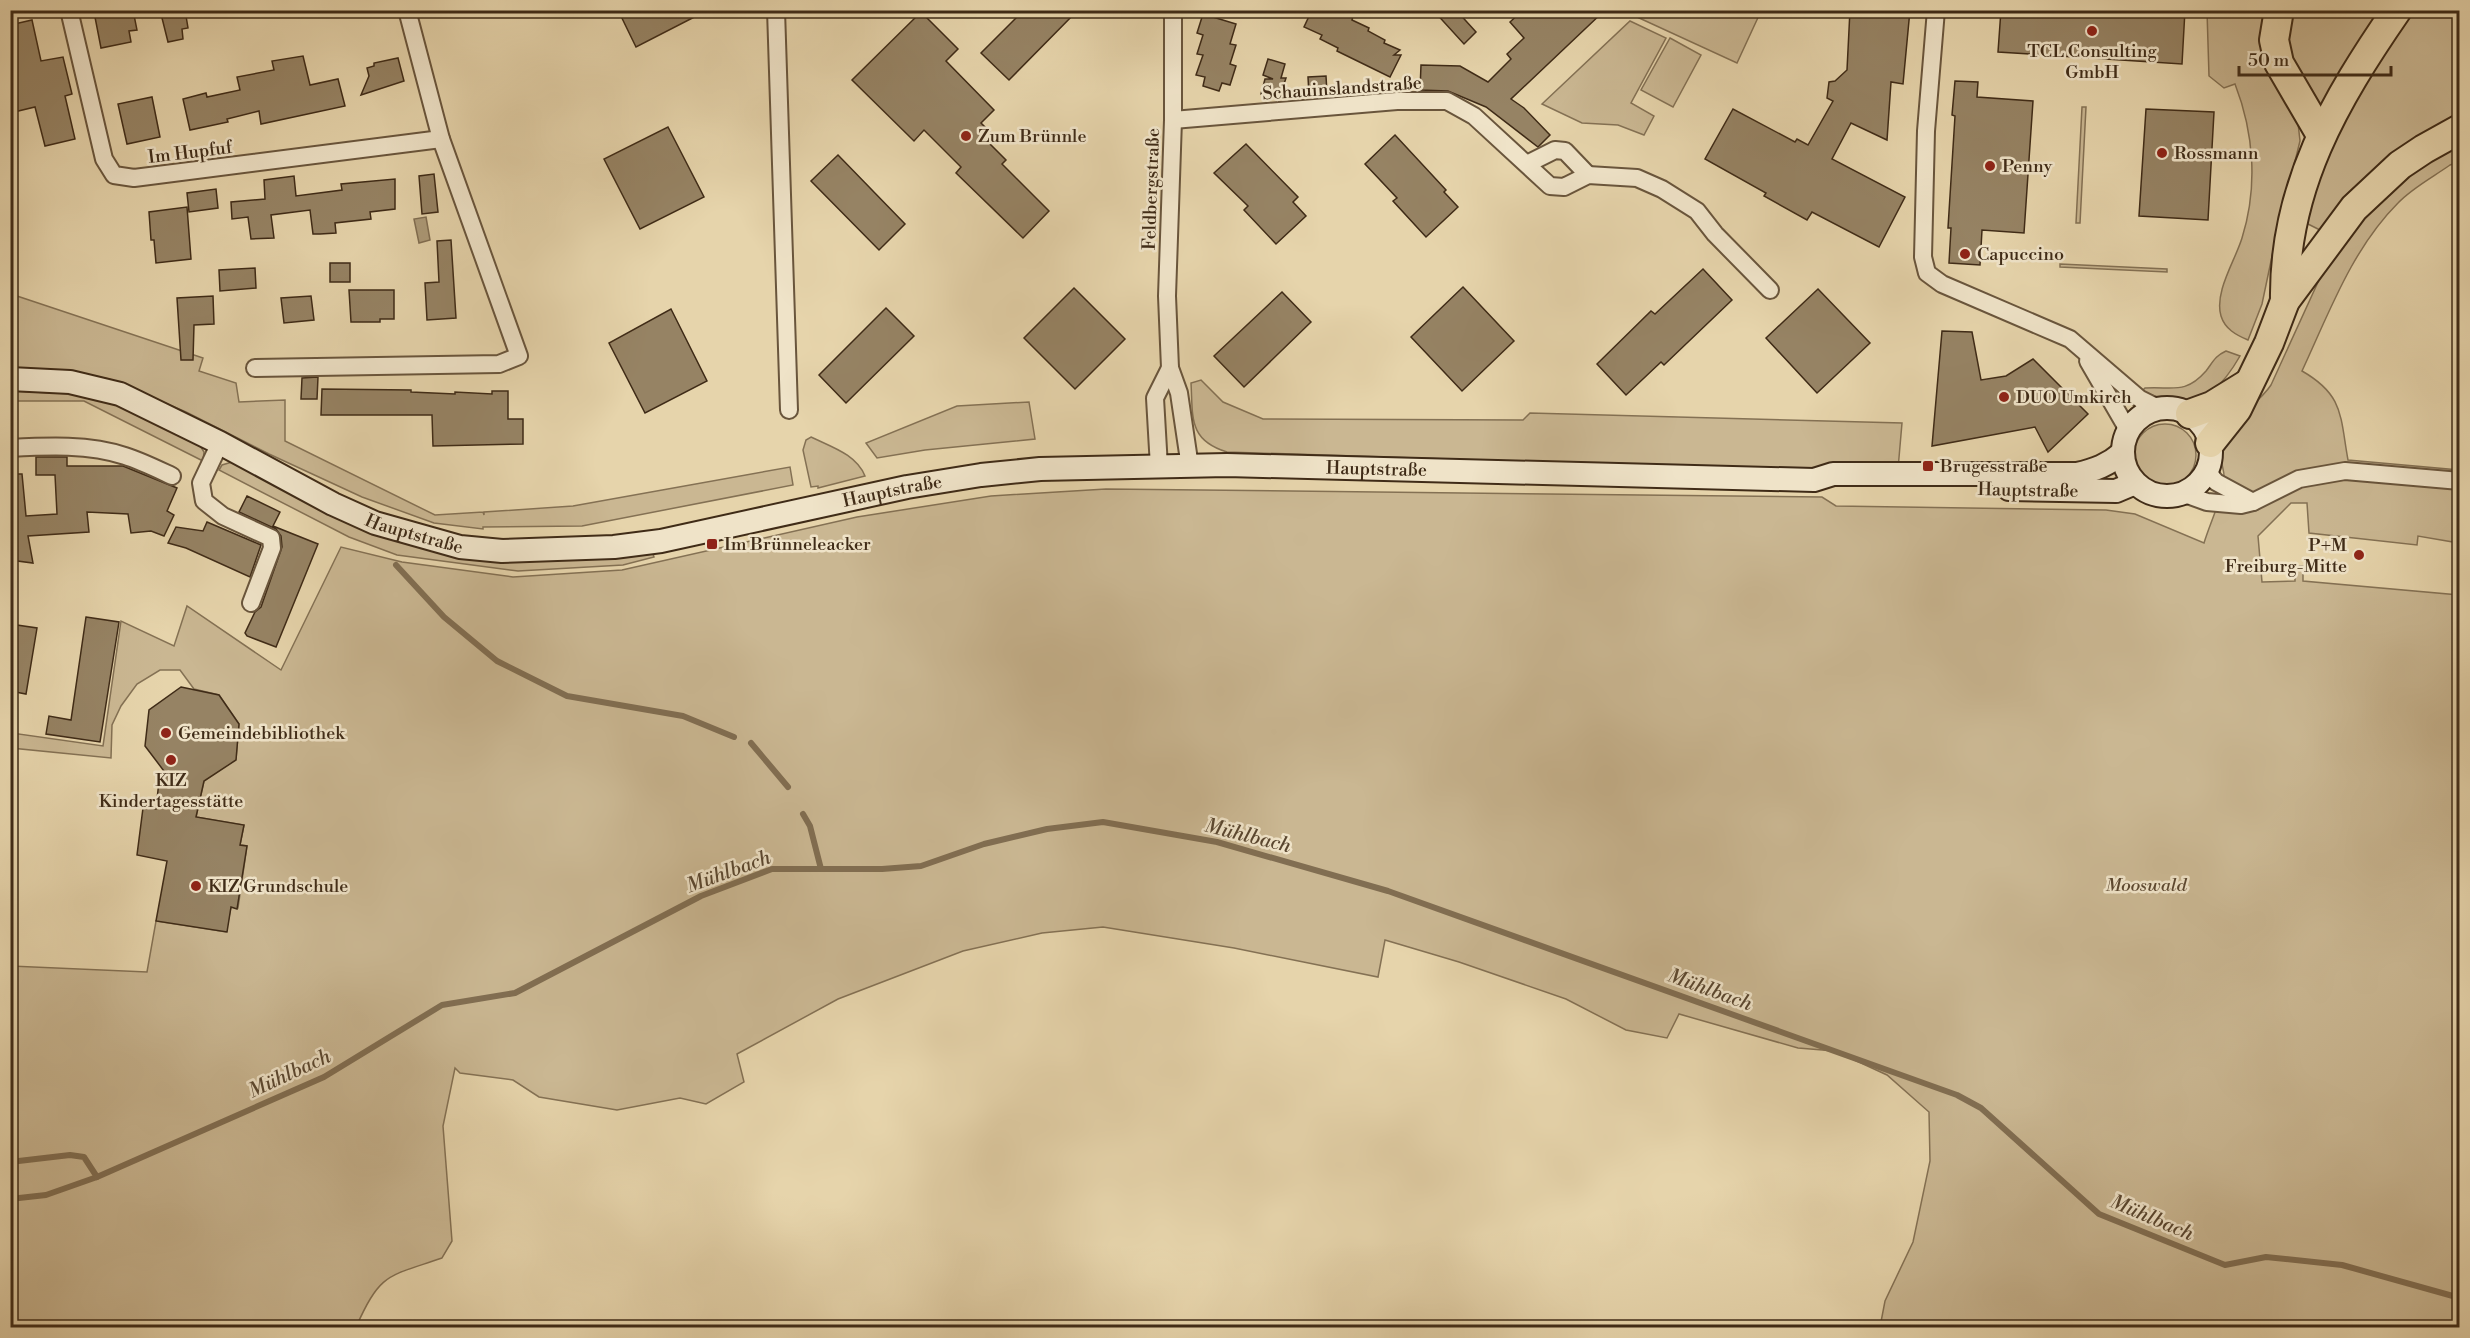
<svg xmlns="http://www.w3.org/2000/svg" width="2470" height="1338" font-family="'Libre Bodoni',serif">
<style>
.green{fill:#cab792;stroke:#847154;stroke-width:1.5}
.water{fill:#ad9b79;stroke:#816e52;stroke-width:1.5}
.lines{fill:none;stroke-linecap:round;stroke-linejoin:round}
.stream{stroke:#816e52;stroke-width:6}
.building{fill:#968364;stroke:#3f2b17;stroke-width:1.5}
.street-casing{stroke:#69553c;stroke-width:20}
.secondary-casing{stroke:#3f2b17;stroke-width:26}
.highway-casing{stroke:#3f2b17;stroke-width:32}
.street{stroke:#efe3c8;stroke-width:16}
.secondary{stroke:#efe3c8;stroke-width:22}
.highway{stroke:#e6d4ab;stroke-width:28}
.poi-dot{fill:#8f2418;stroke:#efe3c8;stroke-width:2}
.labels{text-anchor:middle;stroke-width:5;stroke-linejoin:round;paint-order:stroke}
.poi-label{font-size:18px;fill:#3f2b17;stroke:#efe3c8;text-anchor:start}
.street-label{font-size:18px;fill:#3f2b17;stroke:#efe3c8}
.park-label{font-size:18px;font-style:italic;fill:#5b4730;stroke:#efe3c8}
.water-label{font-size:20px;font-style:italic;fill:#5a4730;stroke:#efe3c8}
</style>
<rect width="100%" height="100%" fill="#e6d4ab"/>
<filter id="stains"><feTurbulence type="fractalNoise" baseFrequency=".00333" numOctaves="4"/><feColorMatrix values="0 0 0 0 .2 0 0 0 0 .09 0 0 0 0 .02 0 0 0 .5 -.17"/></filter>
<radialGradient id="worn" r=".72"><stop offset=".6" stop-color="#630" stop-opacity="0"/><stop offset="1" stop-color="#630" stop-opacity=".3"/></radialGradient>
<g class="green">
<polygon points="1644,11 1644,10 1761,11 1737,63 1637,17"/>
<path d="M2207,11H2272L2298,123L2300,141L2275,242L2262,304L2248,340C2236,335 2225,329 2221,316C2214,292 2235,261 2242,238C2258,187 2254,133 2235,84L2224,88L2209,76Z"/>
<polygon points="2289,11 2386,11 2323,112 2299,85 2284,35"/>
<path d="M2413,11H2459V121L2326,233L2306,223C2323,144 2366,75 2413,11Z"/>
<polygon points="1630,21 1666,38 1631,103 1654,116 1644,135 1618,125 1582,123 1542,104"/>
<polygon points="1670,38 1701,55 1673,107 1641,90"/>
<polygon points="2082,107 2086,107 2080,223 2076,223"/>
<path d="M2459,139V162L2450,165C2433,177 2412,188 2398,203C2352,249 2329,313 2302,371C2344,395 2340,416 2348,460L2459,470V543L2418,536L2417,545L2309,533L2307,503H2291L2258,536L2262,582L2295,581V566H2303V581L2459,595V1327H1880L1885,1301L1913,1242L1930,1161L1929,1112L1887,1075L1835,1051L1798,1048L1679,1014L1667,1038L1626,1030L1566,999L1459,962L1385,940L1378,977L1234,948L1103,927L1042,933L963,951L838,999L737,1054L744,1082L706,1104L680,1098L617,1110L539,1097L513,1080L460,1073L455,1068L443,1126L452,1241L442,1258C387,1277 381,1272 356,1327H11L10,1150H13L15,1131L11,1130V966L147,972L156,921L226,932L231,907L238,908L247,846L240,845L244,825L196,817L204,781L236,759L239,724L219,695L194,689L180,670H160L137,684L121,706L112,725L111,758L11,748L12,733L103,746L121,621L174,646L187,606L281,670L341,547L402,562L513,577L622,570L857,517L991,496L1106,489L1822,497L1836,506L2106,510L2135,514L2204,543C2210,523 2221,501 2224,481C2226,468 2216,458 2222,440C2231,418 2258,405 2271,385L2324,269L2374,196Z"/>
<polygon points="2060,264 2167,269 2167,272 2060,267"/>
<polygon points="11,294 203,358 199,371 236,383 239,402 285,400 285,441 435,515 483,512 484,515 484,512 573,506 790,467 793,485 582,526 483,527 483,529 434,523 362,497 269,454 186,412 109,379 68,371 11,369"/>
<path d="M2226,351L2240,356C2225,382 2207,405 2174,400C2161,398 2154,397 2142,391L2145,388C2172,386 2185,395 2206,371C2213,362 2215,356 2226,351Z"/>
<path d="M1201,380L1223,402L1263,419L1523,420L1530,413L1902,423L1898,469L1734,468L1227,452C1188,440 1193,417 1191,383Z"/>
<polygon points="11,391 76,394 118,405 199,444 204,452 203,461 84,401 11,401"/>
<polygon points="1029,402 1035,439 925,450 877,458 866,443 957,406"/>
<circle cx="2165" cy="455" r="31"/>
<path d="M811,437C831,447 856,454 865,476L818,488V486L811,487L803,450L806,440Z"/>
<polygon points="232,462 376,535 652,551 654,557 623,565 518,571 397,555 349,537 219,470 222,465"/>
</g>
<polygon class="water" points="426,217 430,240 419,243 414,219"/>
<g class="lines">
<g class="stream">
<polyline points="396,565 444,617 497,661 567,696 683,716 734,737"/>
<polyline points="751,743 788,787"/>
<polyline points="803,814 810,826 821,869"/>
<polyline points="10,1162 70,1155 84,1157 97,1177"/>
<polyline points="10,1199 46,1195 97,1177 324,1077 442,1005 515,993 701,896 772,869 882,869 921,866 984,844 1047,829 1103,822 1217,842 1388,891 1957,1095 1981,1108 2099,1214 2225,1265 2266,1257 2342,1265 2460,1298"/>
</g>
</g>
<g class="building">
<polygon points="104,10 133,10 137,30 129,31 131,42 101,48 94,12"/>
<polygon points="160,10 185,10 188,28 182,29 183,39 168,42"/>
<polygon points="618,10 708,10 636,47"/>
<polygon points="1024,10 1078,10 1009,80 981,53"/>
<polygon points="1312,10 1342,10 1353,16 1352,20 1369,28 1368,31 1385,40 1384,43 1400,50 1394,55 1401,55 1390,77 1337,51 1338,48 1320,39 1322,35 1304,27"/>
<polygon points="1433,10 1456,10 1476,32 1464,44"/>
<polygon points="1523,10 1605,10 1511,99 1524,108 1550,135 1538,147 1486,107 1448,91 1420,90 1421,65 1460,66 1488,82 1511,59 1507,54 1524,38 1510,22"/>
<polygon points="1850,10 1910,10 1903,84 1891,82 1887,140 1851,123 1832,159 1905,197 1879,247 1812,212 1807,220 1764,196 1766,193 1705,159 1733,109 1795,142 1797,139 1808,145 1833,101 1827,98 1829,82 1835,81 1847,70"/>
<polygon points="2001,10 2185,10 2182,64 1998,52"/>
<polygon points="921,12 958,49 946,61 994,110 981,123 993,135 987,141 1006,160 1002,164 1049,211 1023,238 956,173 961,167 924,130 914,141 852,80"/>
<polygon points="1203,14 1236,24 1230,44 1236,45 1230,64 1236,66 1230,85 1222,83 1219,91 1203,86 1205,77 1196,75 1203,55 1197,54 1203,35 1197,33"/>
<polygon points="32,20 41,61 63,57 72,94 65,96 75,139 45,146 35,107 10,113 10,25"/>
<polygon points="303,56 310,85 338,79 345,106 261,124 259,111 227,119 228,122 190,130 183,99 206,93 207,97 240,90 237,77 274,70 272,61"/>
<polygon points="398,58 404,81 361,95 369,76 367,68 374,66 374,63"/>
<polygon points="1268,59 1285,64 1281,78 1286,78 1279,99 1261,94 1265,79 1273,79 1263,75"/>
<polygon points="1326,76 1327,93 1309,95 1308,77"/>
<polygon points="1955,81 1978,82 1977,97 2033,101 2024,233 1982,230 1980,265 1949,263 1951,228 1948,228 1955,116 1952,115"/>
<polygon points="152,97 160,137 127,144 118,104"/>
<polygon points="2146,109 2214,112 2208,220 2139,216"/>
<polygon points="668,127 704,197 640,229 604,159"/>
<polygon points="1395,135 1446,190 1444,192 1458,207 1426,237 1393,201 1397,198 1365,164"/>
<polygon points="1246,144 1298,197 1293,202 1306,216 1276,244 1244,210 1248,206 1214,173"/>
<polygon points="838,155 905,224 879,250 811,181"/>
<polygon points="434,174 438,212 422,214 419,176"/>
<polygon points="294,176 296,196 342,190 341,184 395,179 395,209 370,212 371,219 335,223 336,233 320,234 313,234 310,210 271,215 274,238 251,239 248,217 232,219 231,202 265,199 264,180"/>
<polygon points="216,189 218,208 189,212 187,193"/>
<polygon points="187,207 191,259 156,263 154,240 151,240 149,212"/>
<polygon points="451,240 456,318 427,320 425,283 439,282 437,241"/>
<rect x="330" y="263" width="20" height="19"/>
<polygon points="255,268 256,288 220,291 219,270"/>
<polygon points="1703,269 1732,300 1664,365 1661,362 1626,395 1597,364 1651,311 1655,314"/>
<polygon points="1463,287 1514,341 1462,391 1411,337"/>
<polygon points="1074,288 1125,339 1075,389 1024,338"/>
<polygon points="1818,289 1870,343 1817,393 1766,338"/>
<polygon points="349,290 394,290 394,319 380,319 380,322 351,322"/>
<polygon points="1282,292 1311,322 1244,387 1214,356"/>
<polygon points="213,296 214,324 194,325 193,360 181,360 177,298"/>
<polygon points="311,296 314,320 284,323 281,298"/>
<polygon points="886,308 914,336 846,403 819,375"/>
<polygon points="671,309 707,381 645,413 609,343"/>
<polygon points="1942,331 1972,332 1981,380 2006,376 2033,359 2088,414 2048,452 2035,427 1932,446"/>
<polygon points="318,377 317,399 301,399 302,378"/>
<polygon points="322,389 411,390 411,392 455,394 455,392 492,394 492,391 508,391 508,419 523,419 523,444 433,446 432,415 321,415"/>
<polygon points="36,457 67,457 67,466 123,466 177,488 167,511 174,515 164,536 151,531 131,533 128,514 87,512 89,532 28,536 33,563 10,560 10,474 22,474 26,516 57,514 55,475 36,475"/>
<polygon points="247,496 280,512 273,526 318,544 276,647 247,636 245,633 255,612 261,607 282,547 281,536 276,529 239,512"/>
<polygon points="207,522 261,545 250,577 186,548 168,543 176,527 203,531"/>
<polygon points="86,617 119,622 100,742 46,734 49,716 71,720"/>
<polygon points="10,624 37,628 26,694 10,691"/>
<polygon points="181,687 219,695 239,724 236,760 204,781 196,817 244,825 240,845 247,846 237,909 231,907 227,932 156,921 167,861 137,855 143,808 156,809 159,781 167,775 145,746 149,710"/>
</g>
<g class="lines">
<g class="street-casing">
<g id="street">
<polyline points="69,10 104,159 114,175 134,178 441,139"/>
<polyline points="776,10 789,410"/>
<polyline points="1173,10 1173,120 1167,296 1170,368 1179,393 1190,467"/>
<polyline points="1936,10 1926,131 1923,257 1927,273 1942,284 2070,339 2140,399 2158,408"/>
<polyline points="10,11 12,10"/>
<polyline points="1173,120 1397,101 1447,101 1474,116 1550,186 1564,187 1588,175 1637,178 1662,189 1697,211 1715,234 1770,290"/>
<polyline points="1527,164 1555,150 1565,151 1588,175"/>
<polyline points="2088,361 2128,430"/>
<polyline points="255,368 499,364 519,356 441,139 407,10"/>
<polyline points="220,443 201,483 204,501 223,516 271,538 272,548 251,603"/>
<path d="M10,448C48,446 89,444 125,456C141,461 157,469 172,476"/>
<polyline points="1159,467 1155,398 1170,368"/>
<polyline points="2207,471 2216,482 2253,502"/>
<polyline points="2182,493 2207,502 2241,505 2253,502 2299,479 2345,471 2460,481"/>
</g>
</g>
<g class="secondary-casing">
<g id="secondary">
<path id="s1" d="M10,379L70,382L120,394L220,443L333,504L375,523L460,547L502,551L614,547L661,541L907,487L981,475L1040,469L1227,465L1814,480L1833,474H2077C2095,470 2108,465 2122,453"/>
<circle cx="2167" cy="452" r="44"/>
<polyline points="2009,489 2116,491 2135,483"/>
</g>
</g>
<g class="highway-casing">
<g id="highway">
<polyline points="2279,10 2274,40 2279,63 2321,135"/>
<path d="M2285,301C2283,188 2335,100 2397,10"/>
<polyline points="2190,414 2212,406 2246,385"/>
<polyline points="2210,443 2237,409 2269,343 2285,301 2354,208 2400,165 2424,149 2460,129"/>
</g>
</g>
<use href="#street" class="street"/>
<use href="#secondary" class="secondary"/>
<use href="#highway" class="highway"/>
</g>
<g class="poi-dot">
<circle cx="2092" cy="31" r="6"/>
<circle cx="966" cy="136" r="6"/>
<circle cx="2162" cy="153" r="6"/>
<circle cx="1990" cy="166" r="6"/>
<circle cx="1965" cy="254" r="6"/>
<circle cx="2004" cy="397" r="6"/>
<rect x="1922" y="460" width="12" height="12" rx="3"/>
<rect x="706" y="538" width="12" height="12" rx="3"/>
<circle cx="2359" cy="555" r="6"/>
<circle cx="166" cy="733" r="6"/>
<circle cx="171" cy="760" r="6"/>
<circle cx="196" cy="886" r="6"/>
</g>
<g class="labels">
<g class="poi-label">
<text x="2092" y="57" text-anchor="middle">TCL Consulting<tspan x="2092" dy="21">GmbH</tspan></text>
<text x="978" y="142">Zum Brünnle</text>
<text x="2174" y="159">Rossmann</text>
<text x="2002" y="172">Penny</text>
<text x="1977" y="260">Capuccino</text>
<text x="2016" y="403">DUO Umkirch</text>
<text x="1940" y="472">Brugesstraße</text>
<text x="724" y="550">Im Brünneleacker</text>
<text x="2347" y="551" text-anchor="end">P+M<tspan x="2347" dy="21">Freiburg-Mitte</tspan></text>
<text x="178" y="739">Gemeindebibliothek</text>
<text x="171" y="786" text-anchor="middle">KIZ<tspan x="171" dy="21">Kindertagesstätte</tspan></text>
<text x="208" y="892">KIZ Grundschule</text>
</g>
<g class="street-label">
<text transform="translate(1342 88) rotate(-4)" y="6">Schauinslandstraße</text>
<text transform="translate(190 152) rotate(-7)" y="6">Im Hupfuf</text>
<text transform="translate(1151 189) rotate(-88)" y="6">Feldbergstraße</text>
<text dy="6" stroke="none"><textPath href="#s1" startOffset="1410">Hauptstraße</textPath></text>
<text transform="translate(2028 490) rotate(1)" y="6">Hauptstraße</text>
<text dy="6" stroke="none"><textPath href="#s1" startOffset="924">Hauptstraße</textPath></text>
<text dy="6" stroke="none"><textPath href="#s1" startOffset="438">Hauptstraße</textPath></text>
</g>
<g class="park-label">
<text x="2146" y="891">Mooswald</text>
</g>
<g class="water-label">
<text transform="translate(1248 835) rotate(14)" y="7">Mühlbach</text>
<text transform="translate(728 871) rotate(-20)" y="7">Mühlbach</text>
<text transform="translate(1710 989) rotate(20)" y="7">Mühlbach</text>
<text transform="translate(289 1073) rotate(-25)" y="7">Mühlbach</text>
<text transform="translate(2152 1217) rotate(23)" y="7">Mühlbach</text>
</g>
</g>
<rect width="2470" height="1338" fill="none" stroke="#e6d4ab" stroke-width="36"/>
<rect x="12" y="12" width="2446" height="1314" fill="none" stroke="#3f2b17" stroke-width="3"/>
<rect x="18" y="18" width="2434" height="1302" fill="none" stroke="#3f2b17" stroke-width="1.5"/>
<path d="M2239 66v9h152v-9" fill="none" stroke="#3f2b17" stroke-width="3"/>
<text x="2248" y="66" font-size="18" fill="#3f2b17" stroke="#efe3c8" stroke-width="4.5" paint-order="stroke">50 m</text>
<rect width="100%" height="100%" filter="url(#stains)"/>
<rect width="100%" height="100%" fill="url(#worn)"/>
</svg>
